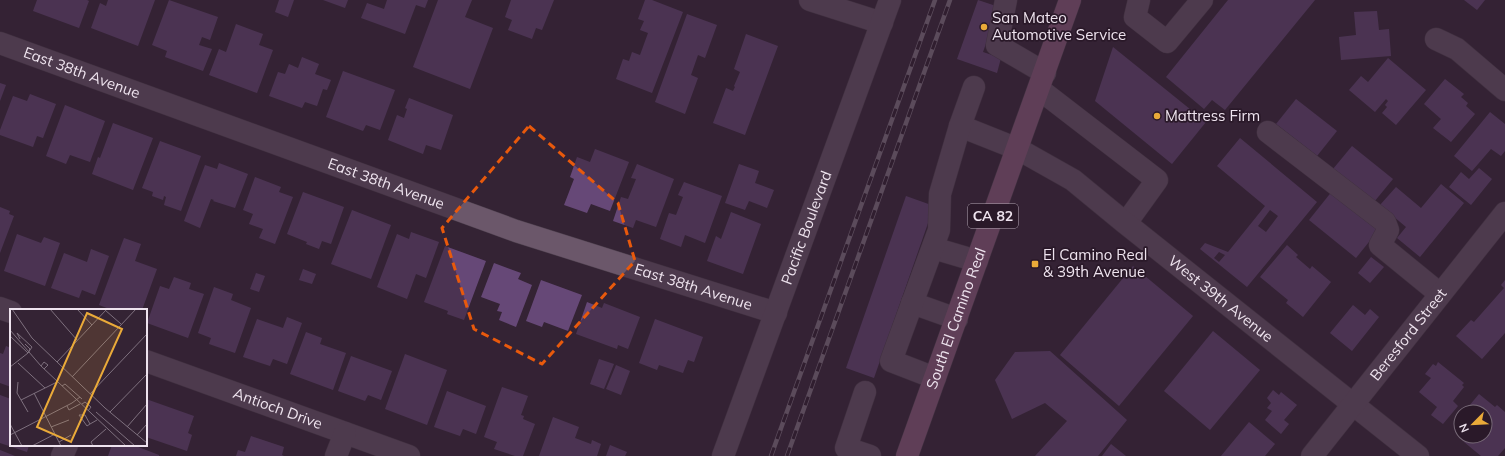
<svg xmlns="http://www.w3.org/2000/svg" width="1505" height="456" font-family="Mulish,sans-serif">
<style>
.building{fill:#664877;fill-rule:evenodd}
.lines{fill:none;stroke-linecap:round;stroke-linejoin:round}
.minor-casing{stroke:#4e404e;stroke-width:23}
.major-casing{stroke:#4e404e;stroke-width:23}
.minor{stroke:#6b576a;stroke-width:22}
.major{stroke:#926180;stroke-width:22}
.rail-casing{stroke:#8a7c8a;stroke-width:4.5}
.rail{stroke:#2a1929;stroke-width:3;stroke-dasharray:9;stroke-linecap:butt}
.marked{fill:none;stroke:#e8590c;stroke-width:3;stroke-dasharray:8 5;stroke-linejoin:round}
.poi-dot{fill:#eaaa39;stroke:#2a1929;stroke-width:1.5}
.labels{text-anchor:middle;stroke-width:3.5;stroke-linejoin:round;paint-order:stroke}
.shield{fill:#2a1929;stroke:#b3a6b3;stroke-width:1}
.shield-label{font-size:14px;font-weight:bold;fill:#eee3ee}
.poi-label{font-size:15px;fill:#eee3ee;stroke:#2a1929;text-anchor:start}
.street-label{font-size:15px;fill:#eee3ee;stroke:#2a1929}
.inset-road{fill:none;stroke:#7e707e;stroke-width:1}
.view{fill:#eaaa39;fill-opacity:0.15;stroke:#eaaa39;stroke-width:2}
.inset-edge{fill:none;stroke:#eee3ee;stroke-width:2}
</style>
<rect width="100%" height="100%" fill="#342334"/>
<g class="building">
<polygon points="37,0 87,0 89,1 79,28 33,11"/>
<polygon points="108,0 155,0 138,46 91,28 100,3 106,6"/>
<polygon points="169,0 218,17 210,40 202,37 199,45 212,49 203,71 165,57 167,51 152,45"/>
<polygon points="279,0 294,0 288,17 275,12"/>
<polygon points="323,0 348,0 345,8"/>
<polygon points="387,0 428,0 425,8 416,5 405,34 361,18 367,3 384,9"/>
<polygon points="438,0 472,0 465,17 493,28 470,89 413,67"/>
<polygon points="511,0 554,0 542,30 536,28 532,39 508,30 512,20 505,17"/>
<polygon points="645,0 652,0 683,12 652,93 616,79 623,59 629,61 632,52 640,55 648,33 640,30 644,21 638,19"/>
<polygon points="978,0 999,7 983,52 1001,58 997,73 957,59"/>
<polygon points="1228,0 1315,0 1225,110 1212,100 1204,109 1166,77"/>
<polygon points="1464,0 1485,0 1477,10"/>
<polygon points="1377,11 1379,30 1389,29 1391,56 1341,60 1339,37 1356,35 1354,12"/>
<polygon points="687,14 717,25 705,58 698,55 691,75 698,78 685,114 655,102"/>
<polygon points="236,24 263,34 259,45 273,50 257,93 209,75 219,49 226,52"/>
<polygon points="746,34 778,46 745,135 713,123 726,88 733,91 735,87 734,86 740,72 734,69"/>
<polygon points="1113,47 1206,122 1172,164 1095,101"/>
<polygon points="302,57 319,64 315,74 331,80 327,90 323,89 317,106 305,102 302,108 269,96 278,72 285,74 289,64 298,68"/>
<polygon points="1388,58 1426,90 1396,125 1382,113 1387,107 1385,105 1388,101 1386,99 1375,112 1349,90 1361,76 1368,82"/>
<polygon points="343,71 395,90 380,130 366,125 363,131 326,117"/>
<polygon points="1445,79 1464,94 1461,97 1468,103 1466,106 1475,114 1451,142 1433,128 1441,119 1424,104"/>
<polygon points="0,83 6,85 0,101"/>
<polygon points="30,94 56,104 43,138 37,136 33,147 0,135 0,130 13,96 27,101"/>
<polygon points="409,98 453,115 441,150 426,145 423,154 388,140 397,115 404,118 407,109 405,108"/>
<polygon points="1296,99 1337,131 1317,156 1276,124"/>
<polygon points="65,105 105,121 90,162 70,155 66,164 46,156"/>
<polygon points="1490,112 1505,124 1505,151 1501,156 1491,149 1472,171 1454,156"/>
<polygon points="113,123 153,138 133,190 92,174 98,157 100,158"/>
<path d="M1240,138L1317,202L1247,287L1200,249L1205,243L1228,252L1265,206L1217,166ZM1270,210L1278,216L1266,232L1258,226ZM1219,252L1225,255L1219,262L1214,258Z"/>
<polygon points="160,141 201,156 181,211 164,205 166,197 164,196 163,200 152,196 153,192 142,188"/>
<polygon points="1352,146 1393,179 1374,202 1333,169"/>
<polygon points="595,149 629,162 610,211 591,204 587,213 564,205 574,179 570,177 577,157 590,162"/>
<polygon points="219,163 248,174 235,208 213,201 214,200 211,199 200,228 184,221 205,165 217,169"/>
<polygon points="637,164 674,179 656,227 636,220 633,228 613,221 621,197 628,199 636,179 631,178"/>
<polygon points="739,164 759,171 755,183 774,190 767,208 749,201 745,210 725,203"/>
<polygon points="1479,168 1492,179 1471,205 1449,187 1461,172 1469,179"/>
<polygon points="255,177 281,187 279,192 293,197 275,244 259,238 263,229 249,224 253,214 243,210"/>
<polygon points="684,182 722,196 705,243 685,235 681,247 660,239 669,213 676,215 683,197 678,195"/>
<polygon points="1441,184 1464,203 1420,257 1397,238 1406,227 1380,205 1396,187 1421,208"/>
<polygon points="1333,190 1381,227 1356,258 1309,220"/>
<polygon points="303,192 344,207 331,244 322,241 319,249 306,244 307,242 287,234"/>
<polygon points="906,196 934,206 874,378 846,368"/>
<polygon points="0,207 10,211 9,214 14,216 0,253"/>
<polygon points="352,210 391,225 371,279 331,264"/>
<polygon points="731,212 761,224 743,274 707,261 716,236 721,239"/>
<polygon points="411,232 439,242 426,278 416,274 407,299 377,287 397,234 409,239"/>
<polygon points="17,234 41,243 44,237 60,243 45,286 4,271"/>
<polygon points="124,238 141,244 135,261 157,269 142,310 112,310 99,305"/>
<polygon points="1287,245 1298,255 1296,257 1310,269 1312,266 1331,282 1303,317 1286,303 1288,300 1260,277"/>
<polygon points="445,246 486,261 464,320 447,314 448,311 424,302"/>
<polygon points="91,249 109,256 95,295 82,290 79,298 51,288 64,253 87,262"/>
<polygon points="1371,257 1384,267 1370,283 1358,273"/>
<polygon points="494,263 521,273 518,279 532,285 516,327 499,320 502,312 497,311 500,304 481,297"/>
<polygon points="1133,266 1193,316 1119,406 1060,355"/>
<polygon points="303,269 316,274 312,284 299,280"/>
<polygon points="256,273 265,276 259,292 250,289"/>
<polygon points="174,277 191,283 189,289 204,294 188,338 147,323 160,286 169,289"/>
<polygon points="541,280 582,295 568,331 544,322 542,327 526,321"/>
<polygon points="1505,280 1505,333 1482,359 1456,336 1471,320 1474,322 1504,288 1501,285"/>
<polygon points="214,287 233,294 231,300 251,308 235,353 209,344 211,338 198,333"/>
<polygon points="587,302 602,308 604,303 640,317 628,349 618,345 617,349 576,334"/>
<polygon points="1353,305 1365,315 1370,309 1379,317 1352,351 1330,333"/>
<polygon points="287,317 302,323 287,364 273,359 270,366 243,357 257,319 283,328"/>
<polygon points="655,319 703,337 694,362 688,360 683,373 659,365 657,370 639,363"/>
<polygon points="1213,331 1260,370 1210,430 1164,391"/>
<polygon points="306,332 322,338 320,344 346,353 333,390 290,374"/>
<polygon points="6,346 11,348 11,387 0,383 0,353 3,354"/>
<polygon points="1050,351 1127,420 1098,456 1035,456 1067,421 1045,403 1012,419 995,380 1015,352"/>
<polygon points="405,354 447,370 427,425 385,409"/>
<polygon points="351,356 392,371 381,400 368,395 365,401 338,391"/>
<polygon points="599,359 614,364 604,389 590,384"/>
<polygon points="1438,362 1464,383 1462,385 1464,387 1453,401 1458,406 1443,424 1431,415 1437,407 1419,392 1431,378 1425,374 1433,364 1436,366"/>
<polygon points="616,365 630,371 621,395 606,389"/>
<polygon points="502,387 528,396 521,415 524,416 523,419 535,424 523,456 515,456 494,449 497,442 484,437"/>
<polygon points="1273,390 1279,395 1281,392 1297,405 1284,420 1289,424 1281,434 1265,420 1272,411 1267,408 1271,403 1267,398"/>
<polygon points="447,391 486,406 476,434 463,429 460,436 434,427"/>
<polygon points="1479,394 1495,407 1497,405 1505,412 1505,448 1498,456 1481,456 1464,442 1469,436 1485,436 1485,412 1464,412"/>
<polygon points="0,395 11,399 11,445 29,445 27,452 0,443"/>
<polygon points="146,399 194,416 188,433 192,435 187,451 146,437"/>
<polygon points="553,417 579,427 575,438 591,444 592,440 601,444 597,456 539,456"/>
<polygon points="1249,422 1275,444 1265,456 1221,456"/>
<polygon points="251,436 284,447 282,455 284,456 236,456 238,450 245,452"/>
<polygon points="1111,444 1126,456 1102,456"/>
<polygon points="112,445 133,445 159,455 159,456 108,456"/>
<polygon points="610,445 627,452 625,456 606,456"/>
<polygon points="0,450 15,456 0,456"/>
</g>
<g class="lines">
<g class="minor-casing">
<g id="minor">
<polyline points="810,0 882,23"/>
<polyline points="1006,0 997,45 1045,73"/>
<polyline points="1139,0 1135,17 1167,42 1202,0"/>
<polyline points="1436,39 1457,49 1505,90"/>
<path id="s1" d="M0,43L516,231L776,313"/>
<polyline points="1039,89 1157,180 1126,223"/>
<path id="s2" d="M960,126L1018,149L1073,180L1124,222L1418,456"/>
<polyline points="1268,132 1385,222 1388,230 1380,245 1440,294"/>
<polyline points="933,248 977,261"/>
<polyline points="912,303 957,319"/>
<polyline points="0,308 11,312"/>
<path id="s3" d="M146,361L409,456"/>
<polyline points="935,378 891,361 939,230 940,194 960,126 974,87"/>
<polyline points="865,392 846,448 870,456"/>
<polyline points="62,456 67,445"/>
<polyline points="336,456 345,433"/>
<path id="s4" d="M723,456L890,0"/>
<path id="s5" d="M1312,456L1505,213"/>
</g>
</g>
<g class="major-casing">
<g id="major">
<path id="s6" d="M907,456L1070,0"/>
</g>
</g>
<use href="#minor" class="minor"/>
<use href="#major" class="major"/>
<g class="rail-casing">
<g id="rail">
<polyline points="771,456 935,0"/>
<polyline points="787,456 950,0"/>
</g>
</g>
<use href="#rail" class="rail"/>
</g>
<path d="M0 0H1505V456H0ZM529,126L618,203L635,261L542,364L474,329L442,228Z" fill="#342334" fill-opacity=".55" fill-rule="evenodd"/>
<path class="marked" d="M529,126L618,203L635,261L542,364L474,329L442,228Z"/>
<g class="poi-dot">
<circle cx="984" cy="27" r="4"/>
<circle cx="1157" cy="116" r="4"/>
<rect x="1031" y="260" width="8" height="8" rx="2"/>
</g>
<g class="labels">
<rect class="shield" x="968" y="204" width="50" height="24" rx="3"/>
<g class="shield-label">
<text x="993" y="221">CA 82</text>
</g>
<g class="poi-label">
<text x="992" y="23">San Mateo<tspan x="992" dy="17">Automotive Service</tspan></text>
<text x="1165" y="121">Mattress Firm</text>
<text x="1043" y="260">El Camino Real<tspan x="1043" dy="17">&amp; 39th Avenue</tspan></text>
</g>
<g class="street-label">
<text dy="5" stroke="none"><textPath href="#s1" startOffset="87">East 38th Avenue</textPath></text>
<text dy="5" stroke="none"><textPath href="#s1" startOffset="411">East 38th Avenue</textPath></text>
<text dy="5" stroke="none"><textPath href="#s4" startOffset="243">Pacific Boulevard</textPath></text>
<text dy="5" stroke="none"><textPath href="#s1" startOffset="735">East 38th Avenue</textPath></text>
<text dy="5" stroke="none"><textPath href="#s2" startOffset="315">West 39th Avenue</textPath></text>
<text dy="5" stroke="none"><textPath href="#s6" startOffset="146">South El Camino Real</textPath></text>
<text dy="5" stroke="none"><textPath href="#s5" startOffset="155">Beresford Street</textPath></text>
<text dy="5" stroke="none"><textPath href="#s3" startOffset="140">Antioch Drive</textPath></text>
</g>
</g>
<g transform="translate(10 309)">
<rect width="137" height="137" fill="#342334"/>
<path class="inset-road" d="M2,0L22,29L95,99L137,134M40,0L67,31M67,0L82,16M95,1L111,15M0,21L31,57L116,137M0,27L18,44M10,30L7,24L22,38L18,44L20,40L15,35M47,53L96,1M8,54L35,79M31,57L34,53L38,56L34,60M0,58L18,44M62,68L126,0M8,73L7,84L18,103M52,77L55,75L72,90M24,84L51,137M80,85L137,25M11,91L47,73M72,95L75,93L81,98L78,102M57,97L59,101L70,95M86,103L125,137M100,103L137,65M0,115L12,137M80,115L75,106H69L77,117L80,115L87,111M41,118L59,111M117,118L137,95M0,126L62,94L70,88M127,126L137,115M49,133L61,126M22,137L45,125M83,137L81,133L96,120"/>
<path class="view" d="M77,4L112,20L61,133L27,118Z"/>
<rect width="137" height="137" class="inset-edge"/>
</g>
<g transform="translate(1473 424) rotate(246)"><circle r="19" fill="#2a1929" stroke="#786a78"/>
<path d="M0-3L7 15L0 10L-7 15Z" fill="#eaaa39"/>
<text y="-6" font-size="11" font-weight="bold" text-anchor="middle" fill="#eee3ee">N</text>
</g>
</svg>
